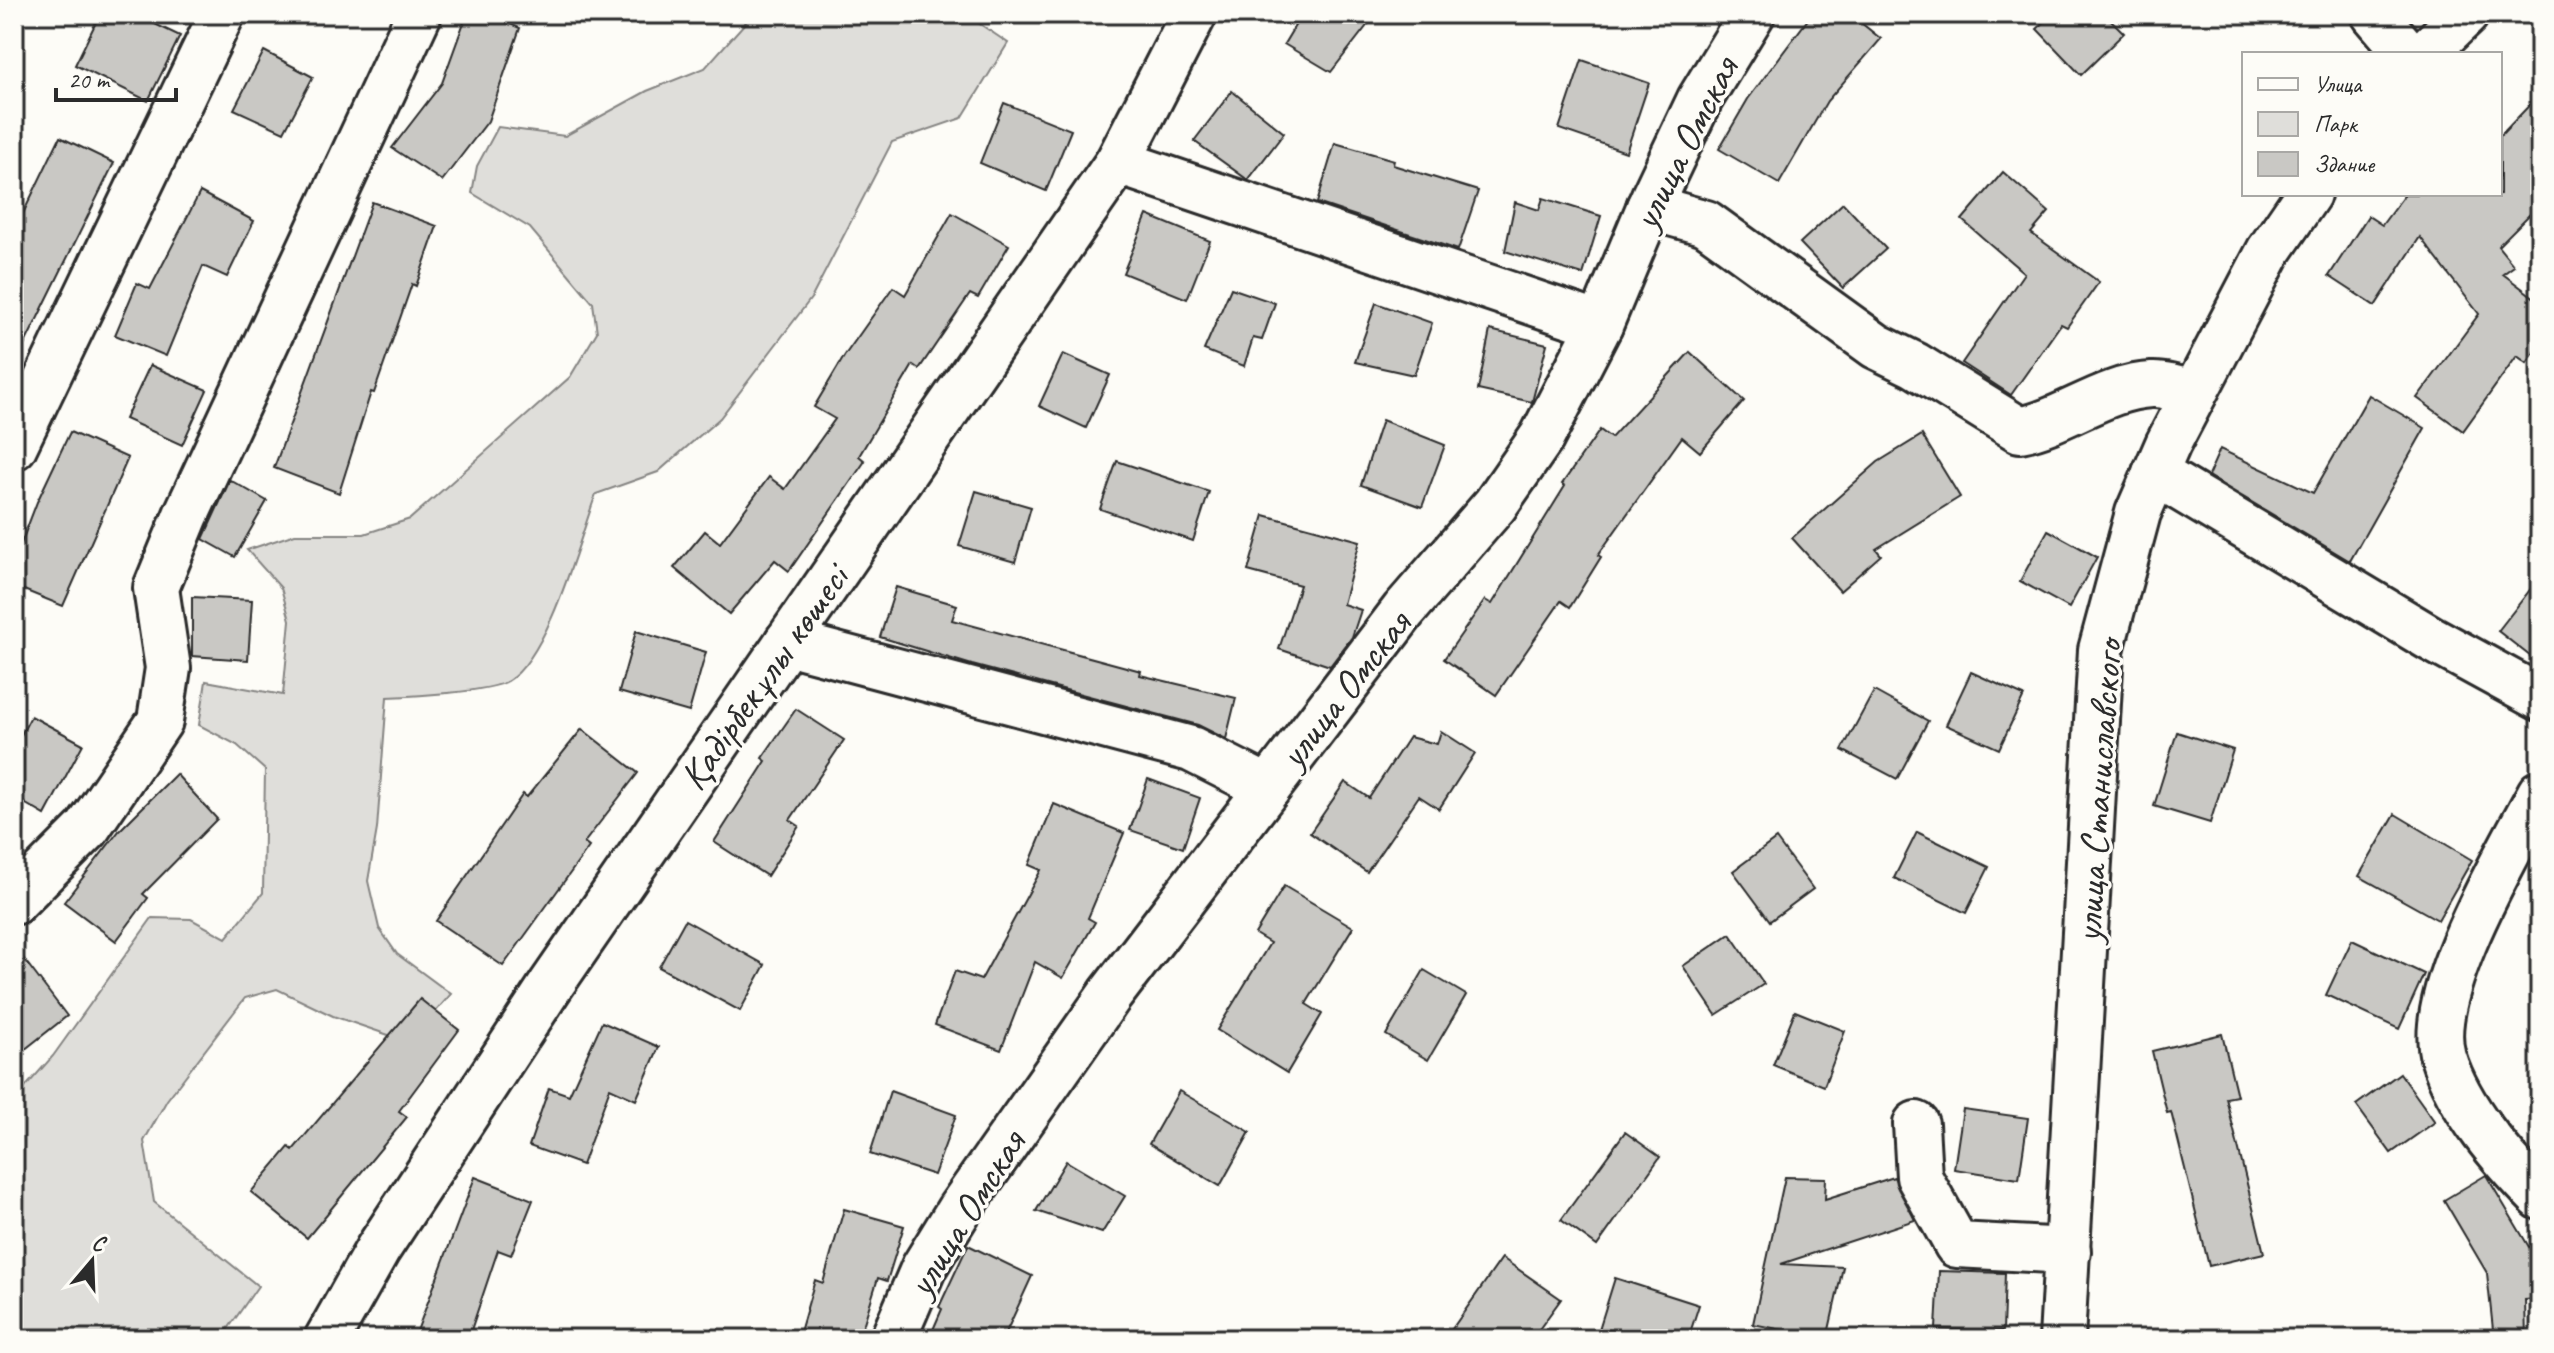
<svg xmlns="http://www.w3.org/2000/svg" width="2554" height="1353" font-family="Caveat,sans-serif">
<style>
.green{fill:#dfdeda;stroke:#858482;stroke-width:2}
.building{fill:#c9c8c4;stroke:#2b2b2b;stroke-width:2}
.lines{fill:none;stroke-linecap:round;stroke-linejoin:round}
.minor-casing{stroke:#2b2b2b;stroke-width:50}
.minor{stroke:#fdfcf7;stroke-width:44}
.labels{text-anchor:middle;stroke-width:7;stroke-linejoin:round;paint-order:stroke}
.street-label{font-size:40px;fill:#2b2b2b;stroke:#fdfcf7}
</style>
<rect width="100%" height="100%" fill="#fdfcf7"/>
<filter id="ink" filterUnits="userSpaceOnUse"><feTurbulence type="fractalNoise" baseFrequency=".0125" numOctaves="2"/><feDisplacementMap in="SourceGraphic" scale="16" xChannelSelector="R" yChannelSelector="G"/><feConvolveMatrix kernelMatrix="1 2 1 2 8 2 1 2 1" color-interpolation-filters="sRGB"/></filter>
<g filter="url(#ink)">
<path class="green" d="M753,14H965L1008,43L962,118L892,142L812,297L720,418L658,472L596,494C579,540 549,656 508,681C490,692 412,696 387,697L377,829L368,881L379,928L397,954L451,994L409,1042L333,1016L277,989L245,998L167,1100L144,1141L154,1202L258,1286L221,1339H14V1100L53,1056L152,918L191,919L226,938L263,893L265,770L237,745L199,725L206,681L283,695L290,620L281,588L247,550L295,534H364L410,519L570,377L597,332L593,303L530,228L472,193L477,166L498,127L565,136L647,91L705,68Z"/>
<g class="building">
<polygon points="100,14 134,14 180,36 148,101 75,65"/>
<polygon points="467,14 485,14 520,28 488,121 442,181 392,148 442,83"/>
<polygon points="1302,14 1376,14 1331,72 1284,44"/>
<polygon points="1812,14 1850,14 1881,39 1827,101 1779,184 1719,149 1748,99"/>
<polygon points="2053,14 2105,14 2124,33 2081,75 2037,29"/>
<polygon points="264,51 313,77 284,132 234,109"/>
<polygon points="1582,60 1649,83 1626,152 1559,129"/>
<polygon points="1232,91 1284,133 1248,180 1194,141"/>
<polygon points="2540,94 2540,204 2498,246 2514,266 2503,274 2540,302 2540,344 2527,363 2517,356 2463,431 2417,398 2479,314 2420,237 2375,306 2329,276 2368,216 2382,225 2405,194 2500,194 2500,136"/>
<polygon points="1004,103 1071,130 1046,191 980,163"/>
<polygon points="60,137 114,163 14,366 14,232"/>
<polygon points="1335,143 1394,160 1393,165 1478,191 1458,250 1317,203"/>
<polygon points="2003,172 2049,212 2031,233 2099,282 2067,327 2061,324 2011,395 1962,363 2024,273 1962,220"/>
<polygon points="200,192 254,221 227,277 203,266 166,356 115,335 137,283 150,289"/>
<polygon points="1543,198 1601,216 1583,275 1505,251 1515,202 1539,210"/>
<polygon points="372,202 437,226 416,286 412,284 374,393 371,392 339,493 274,468"/>
<polygon points="1843,203 1886,249 1843,288 1800,243"/>
<polygon points="952,213 1009,245 978,298 970,294 919,369 913,365 859,456 865,461 789,571 775,560 729,614 674,568 705,531 720,543 769,477 785,489 835,419 814,407 845,355 893,287 905,295"/>
<polygon points="1147,215 1210,241 1187,299 1123,273"/>
<polygon points="1231,288 1275,303 1262,340 1253,338 1244,366 1204,350"/>
<polygon points="1376,303 1432,323 1414,375 1355,362"/>
<polygon points="1490,330 1547,344 1532,402 1478,390"/>
<polygon points="1690,352 1744,401 1700,452 1682,437 1598,555 1601,557 1570,607 1561,601 1496,695 1444,659 1485,600 1492,604 1565,486 1562,484 1600,430 1611,438"/>
<polygon points="1063,354 1110,375 1086,428 1039,406"/>
<polygon points="150,365 207,390 182,445 125,419"/>
<polygon points="2369,395 2425,428 2350,561 2208,476 2220,449 2313,493"/>
<polygon points="1382,420 1445,445 1422,507 1361,485"/>
<polygon points="70,432 128,458 63,606 14,586 14,562 37,502"/>
<polygon points="1922,435 1960,497 1876,549 1881,555 1840,591 1792,538 1878,462"/>
<polygon points="1117,461 1209,492 1193,541 1100,509"/>
<polygon points="230,480 267,501 235,557 203,539"/>
<polygon points="976,491 1031,507 1015,562 959,546"/>
<polygon points="1264,515 1360,541 1343,604 1361,610 1352,637 1330,666 1279,649 1300,585 1248,571"/>
<polygon points="2048,530 2097,557 2069,608 2020,581"/>
<polygon points="2540,577 2540,664 2498,631"/>
<polygon points="896,587 957,605 952,620 1141,671 1140,675 1236,698 1226,739 1198,725 972,665 880,637"/>
<polygon points="192,597 252,600 248,660 192,656"/>
<polygon points="636,631 706,652 689,712 619,692"/>
<polygon points="1971,672 2024,696 1999,749 1946,725"/>
<polygon points="1874,691 1928,721 1897,779 1842,750"/>
<polygon points="796,709 844,740 790,820 799,826 767,876 714,842 766,761 762,758"/>
<polygon points="31,716 83,744 45,815 14,797 14,748"/>
<polygon points="582,729 638,773 584,843 589,847 503,966 436,921 523,794 527,797"/>
<polygon points="1441,731 1475,753 1439,809 1419,796 1367,872 1310,833 1345,782 1369,798 1409,737 1437,744"/>
<polygon points="2177,732 2233,750 2210,823 2154,806"/>
<polygon points="176,774 217,819 143,894 148,898 116,941 64,902 119,831"/>
<polygon points="1148,779 1200,798 1183,848 1130,830"/>
<polygon points="1054,804 1124,833 1088,918 1095,922 1063,978 1035,962 1001,1050 935,1025 955,971 981,980 1041,870 1029,865"/>
<polygon points="2395,814 2472,860 2438,920 2359,876"/>
<polygon points="1917,832 1989,867 1966,913 1894,878"/>
<polygon points="1776,839 1813,889 1770,921 1733,871"/>
<polygon points="1284,886 1353,927 1306,1004 1322,1014 1287,1073 1217,1030 1270,943 1255,934"/>
<polygon points="685,920 765,965 740,1011 659,967"/>
<polygon points="1730,934 1764,984 1716,1015 1683,966"/>
<polygon points="2352,940 2424,974 2399,1029 2326,995"/>
<polygon points="14,946 67,1016 14,1058"/>
<polygon points="1424,970 1466,995 1428,1060 1386,1035"/>
<polygon points="420,999 459,1030 399,1111 407,1117 307,1238 251,1192 289,1147 293,1150"/>
<polygon points="1795,1011 1845,1031 1824,1086 1773,1065"/>
<polygon points="602,1022 659,1047 636,1100 610,1088 582,1165 529,1146 549,1088 569,1095"/>
<polygon points="2222,1034 2237,1096 2226,1098 2264,1253 2209,1266 2171,1112 2167,1113 2152,1051"/>
<polygon points="2400,1073 2435,1122 2391,1153 2356,1105"/>
<polygon points="890,1091 956,1115 934,1175 870,1154"/>
<polygon points="1179,1091 1250,1132 1220,1186 1149,1144"/>
<polygon points="1963,1109 2028,1118 2019,1179 1954,1169"/>
<polygon points="1625,1132 1660,1157 1597,1246 1561,1220"/>
<polygon points="1066,1161 1125,1196 1102,1233 1036,1211"/>
<polygon points="2486,1175 2532,1252 2540,1251 2540,1299 2525,1300 2526,1339 2494,1339 2487,1273 2444,1200"/>
<polygon points="475,1177 533,1200 511,1255 498,1250 468,1339 414,1339"/>
<polygon points="1785,1177 1826,1178 1825,1199 1894,1177 1915,1220 1781,1264 1843,1267 1827,1339 1753,1324"/>
<polygon points="844,1209 904,1226 887,1281 878,1278 859,1339 798,1339 815,1280 823,1283"/>
<polygon points="968,1245 1032,1276 1003,1339 929,1339 942,1309 939,1307"/>
<polygon points="1502,1258 1561,1299 1532,1339 1445,1339"/>
<polygon points="1939,1271 2005,1273 2003,1331 1936,1329"/>
<polygon points="1615,1278 1699,1305 1688,1339 1596,1339"/>
</g>
<g class="lines">
<g class="minor-casing">
<g id="minor">
<polyline points="2374,14 2408,54"/>
<polyline points="2424,54 2466,14"/>
<polyline points="1118,162 1600,325"/>
<path d="M1649,207L1706,223L1876,346L1915,365L2020,430C2065,421 2105,387 2151,385C2164,384 2181,390 2194,394"/>
<polyline points="14,447 222,14"/>
<polyline points="2155,473 2430,638 2540,698"/>
<polyline points="787,642 1191,749 1268,788"/>
<path d="M2540,793C2509,852 2424,993 2443,1057C2459,1109 2503,1159 2540,1197"/>
<polyline points="14,902 87,829 160,721 168,668 156,588 186,515 419,14"/>
<polyline points="1916,1124 1919,1177 1957,1245 2068,1251"/>
<polyline points="327,1339 378,1249 551,985 1118,162 1194,14"/>
<polyline points="893,1339 924,1267 959,1210 1110,995 1404,610 1495,505 1542,437 1600,325 1654,196 1700,99 1752,14"/>
<polyline points="2062,1339 2101,650 2138,513 2168,444 2269,251 2308,194"/>
</g>
</g>
<use href="#minor" class="minor"/>
</g>
</g>
<g class="labels">
<g class="street-label">
<text transform="translate(1684 143) rotate(-63)" y="14">улица Омская</text>
<text transform="translate(763 677) rotate(-55)" y="14">Қадірбекұлы көшесі</text>
<text transform="translate(1344 689) rotate(-52)" y="14">улица Омская</text>
<text transform="translate(2097 791) rotate(-86)" y="14">улица Станиславского</text>
<text transform="translate(965 1213) rotate(-58)" y="14">улица Омская</text>
</g>
</g>
<rect width="2554" height="1353" fill="none" stroke="#fdfcf7" stroke-width="48"/>
<rect x="24" y="24" width="2506" height="1305" fill="none" stroke="#2b2b2b" stroke-width="3" filter="url(#ink)"/>
<rect x="2242" y="52" width="260" height="144" fill="#fdfcf7" stroke="#a9a8a5" stroke-width="2"/>
<rect x="2258" y="78" width="40" height="12" fill="#fdfcf7" stroke="#a9a8a5" stroke-width="2"/>
<text x="2314" y="92" font-size="24" fill="#2b2b2b">Улица</text>
<rect x="2258" y="112" width="40" height="24" fill="#dfdeda" stroke="#a9a8a5" stroke-width="2"/>
<text x="2314" y="132" font-size="24" fill="#2b2b2b">Парк</text>
<rect x="2258" y="152" width="40" height="24" fill="#c9c8c4" stroke="#a9a8a5" stroke-width="2"/>
<text x="2314" y="172" font-size="24" fill="#2b2b2b">Здание</text>
<g transform="translate(92 1261) rotate(19)" stroke="#fdfcf7" stroke-width="6" paint-order="stroke">
<path d="M0-6L14 30L0 20L-14 30Z" fill="#2b2b2b"/>
<text y="-12" font-size="22" font-weight="bold" text-anchor="middle" fill="#2b2b2b">С</text>
</g>
<path d="M56 88v12h120v-12" fill="none" stroke="#2b2b2b" stroke-width="4"/>
<text x="68" y="88" font-size="24" fill="#2b2b2b" stroke="#fdfcf7" stroke-width="6" paint-order="stroke">20 m</text>
</svg>
